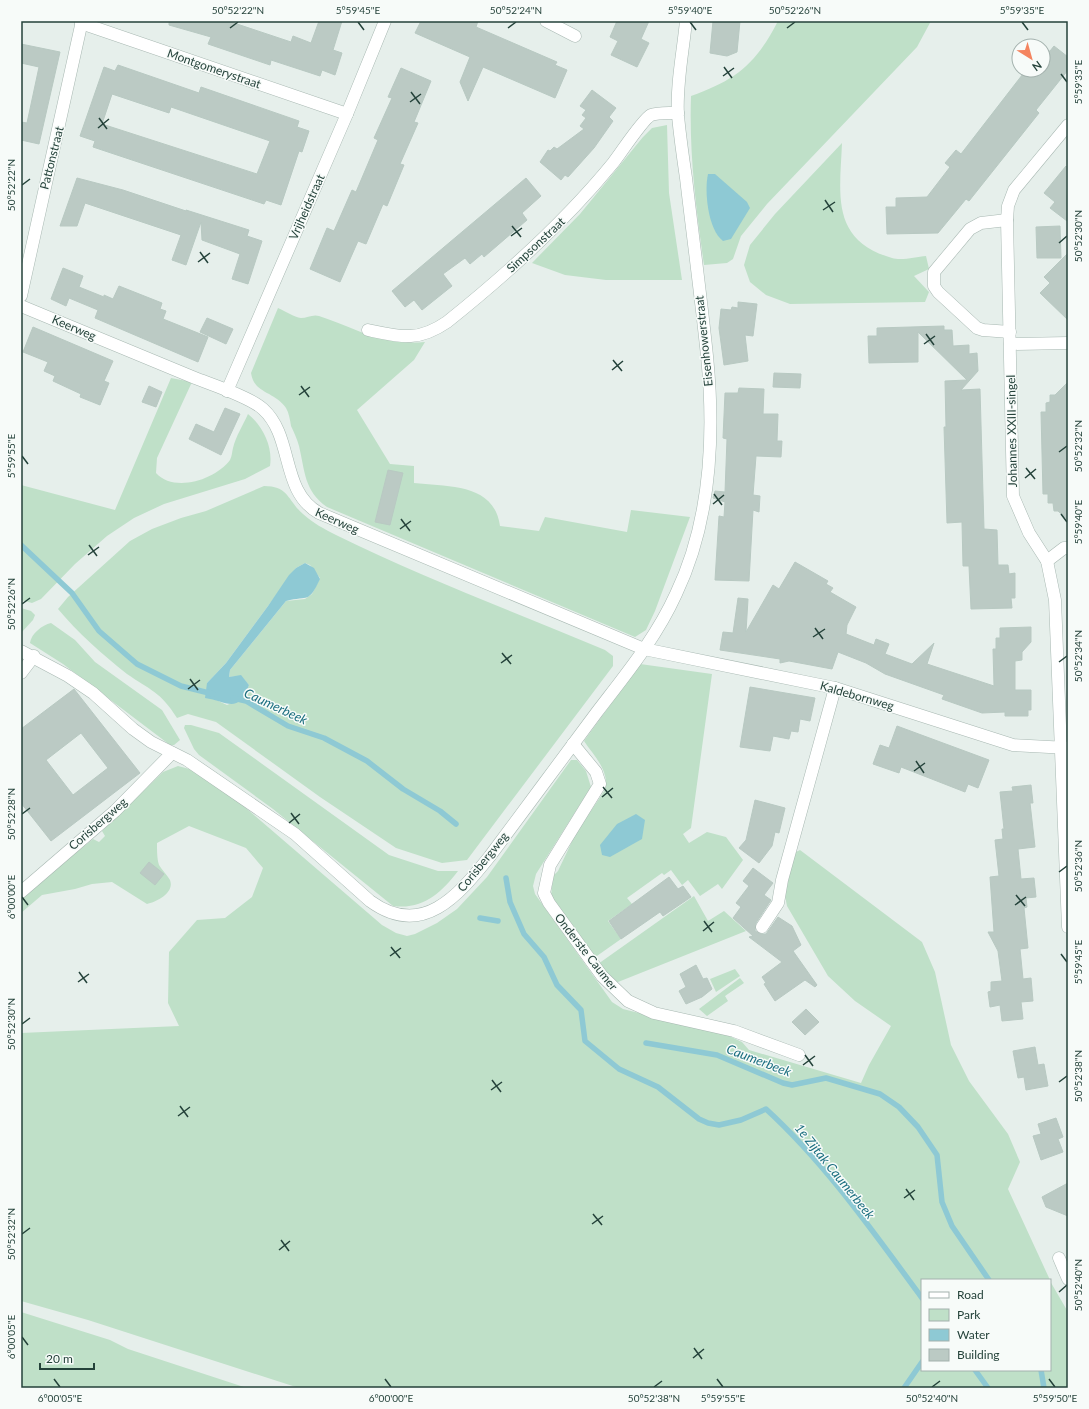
<svg xmlns="http://www.w3.org/2000/svg" width="1089" height="1409" font-family="Lato,sans-serif">
<style>
.green{fill:#bfe0c8;fill-rule:evenodd}
.water{fill:#8ec9d4}
.lines{fill:none;stroke-linecap:round;stroke-linejoin:round}
.stream{stroke:#8ec9d4;stroke-width:5.5}
.building{fill:#bbcac4;stroke:#b8c9c2;fill-rule:evenodd}
.minor-casing{stroke:#a8b8b2;stroke-width:13}
.minor{stroke:#fff;stroke-width:12}
.ticks{fill:none;stroke:#24423a;stroke-width:1.5}
.labels{text-anchor:middle;stroke-width:3;stroke-linejoin:round;paint-order:stroke}
.street-label{font-size:12px;fill:#24423a;stroke:#f7fbf9}
.water-label{font-size:13px;font-style:italic;fill:#1c6f80;stroke:#f7fbf9}
.neatline{fill:none;stroke:#24423a;stroke-width:1.5}
.ticks-label{font-size:10px;text-anchor:middle;fill:#24423a}
</style>
<rect width="100%" height="100%" fill="#e6efeb"/>
<g class="green">
<path d="M778,21H931L917,47L767,204L741,236L733,259L727,263L704,265C696,209 689,153 691,96C736,80 756,64 778,21Z"/>
<polygon points="667,125 669,193 682,280 606,280 565,275 532,263 580,214 643,137 652,128"/>
<path d="M842,143C840,194 830,240 892,258C901,261 916,257 926,256L929,269L914,276L929,292L925,302L790,304L766,295L750,282L744,265L750,245L775,214Z"/>
<path d="M278,308C285,311 294,317 301,318C307,318 313,314 319,316C358,329 382,346 425,342L414,360L357,410L390,464L414,466V483C449,487 494,483 500,526L539,531L545,517L627,532L631,510L690,517L655,611L646,630L635,637L327,507C304,491 305,471 299,446C297,439 294,432 291,426C290,420 289,413 286,408C275,391 254,394 251,373Z"/>
<path d="M171,378L192,382L157,458L156,473C174,493 215,480 230,460C232,456 232,452 233,448C236,436 243,425 248,414C263,426 273,447 270,466L245,479L164,504L134,518L107,536L75,564L41,599L32,603L21,600V485L115,510Z"/>
<path d="M264,486C289,486 287,500 303,514C313,523 324,529 336,535C423,578 515,612 605,650L613,656V666L467,860L442,863L396,848L320,797L216,722L188,714L177,718C161,692 150,690 127,674C103,655 77,632 58,609L68,597L130,541L152,529L181,518L206,511ZM305,563L310,565L320,578L312,594L305,599L286,601L230,670L229,677L241,676L249,685L243,698L227,705L214,699L207,683L226,663L296,568Z"/>
<polygon points="21,608 31,611 35,615 33,620 21,633"/>
<path d="M51,623L75,640L95,662L162,710L180,740L174,745H170L63,664L30,643C31,634 42,625 51,623Z"/>
<path d="M640,664L712,674L691,828L683,834L689,843L707,832L726,837L743,860L722,889L718,884L700,896L688,880L682,885L671,870L664,875L662,873L627,898L632,904L608,921L621,939L594,958L551,897L553,876L558,871L576,833L605,790C610,771 594,756 584,741Z"/>
<path d="M185,725H191L219,733L389,855L438,871H458C441,893 423,910 393,906L273,809L199,755L194,749L184,728Z"/>
<path d="M571,760H577L586,771L591,787L536,874L533,886L535,894L612,1002L623,1009L727,1035L742,1042L749,1050L861,1083L869,1065L891,1026L855,1001L828,976L787,906L785,896L794,853L800,850L922,942L935,972L951,1045L969,1081L1008,1134L1020,1162L1008,1189L1050,1280H922V1370H1050V1281L1068,1312V1388H299L88,1320L21,1301V1033L179,1026L168,1003L169,952L197,920L225,918L252,897L263,868L246,848L189,826L157,843C157,850 157,859 159,865C162,870 167,875 170,880C175,893 156,902 147,904L112,882L92,884L75,889L42,895L21,913V897L93,839L99,842L105,836L102,831L163,772L178,766L197,771L225,790L382,925L396,933L407,936L415,934L437,923L457,909L487,877Z"/>
<polygon points="694,896 708,921 724,911 746,931 613,984 598,964"/>
<polygon points="735,969 740,976 716,992 710,979"/>
<polygon points="740,978 744,983 725,996 728,1001 707,1016 699,1009"/>
<polygon points="21,1312 110,1340 128,1349 247,1388 21,1388"/>
</g>
<g class="water">
<path d="M708,174H715L747,202L750,208L731,239L723,241C708,230 704,191 708,174Z"/>
<path d="M305,563L314,568L320,579C308,604 309,595 286,601L230,670L229,677L241,675L249,685C239,715 226,701 205,698L207,683L226,663L268,606L289,575L296,568Z"/>
<polygon points="636,814 645,820 642,839 610,857 602,855 600,845 617,824"/>
</g>
<g class="lines">
<g class="stream">
<polyline points="21,545 72,593 99,631 137,664 181,686 213,694"/>
<polyline points="233,698 246,701 288,726 324,738 367,761 403,789 440,811 456,824"/>
<path d="M506,878L510,902L524,934L544,957L557,985L581,1010L585,1041L619,1069L658,1087L699,1119L708,1123L719,1125L741,1120L766,1109C826,1164 874,1233 922,1298"/>
<polyline points="480,918 498,921"/>
<polyline points="646,1043 717,1055 783,1083 792,1085 826,1078 880,1094 899,1107 918,1127 937,1155 942,1202 952,1226 989,1280"/>
<polyline points="975,1370 988,1388"/>
<polyline points="1041,1370 1044,1388"/>
<polyline points="904,1388 922,1362"/>
</g>
</g>
<g class="building">
<polygon points="169,21 228,21 291,42 293,36 311,43 319,21 342,21 333,50 342,53 335,75 322,70 320,76 271,60 270,65 208,44 211,37 169,25"/>
<polygon points="421,21 478,21 476,27 557,62 555,65 567,70 555,98 483,67 468,101 460,82 470,57 415,33"/>
<polygon points="617,21 649,21 641,39 649,43 637,67 611,55 618,41 610,37"/>
<polygon points="713,21 740,21 737,52 727,56 710,53"/>
<polygon points="21,44 60,52 39,144 21,140 21,122 27,123 39,67 21,63"/>
<polygon points="1054,46 1068,57 1068,70 1036,110 1039,113 969,201 966,199 938,233 887,234 886,207 896,207 896,198 927,197 950,167 945,163 956,150 961,154 1026,70 1043,70 1043,52 1050,51"/>
<path d="M118,65L199,93L201,87L299,121L297,127L309,131L302,152L299,151L281,205L266,200L264,204L93,147L95,141L80,136L104,67L115,71ZM112,94L169,113L171,107L270,141L257,174L102,124Z"/>
<polygon points="401,68 431,81 414,122 418,123 400,164 404,165 387,206 383,204 366,244 358,241 340,282 310,269 327,228 334,231 352,190 356,192 378,140 374,138 392,98 388,97"/>
<polygon points="592,90 616,108 609,117 613,121 594,148 568,177 565,175 561,180 540,162 548,150 550,151 554,147 557,149 584,129 580,126 586,118 582,115 586,110 580,106"/>
<polygon points="1066,166 1066,188 1067,221 1050,208 1055,202 1044,193"/>
<polygon points="77,178 123,190 186,211 186,210 249,230 247,236 262,241 248,284 232,279 240,254 202,240 201,222 186,265 172,260 181,235 85,203 77,226 60,226"/>
<polygon points="526,178 541,196 522,213 527,220 484,257 482,254 470,264 465,258 443,274 452,286 422,310 414,300 405,307 392,291"/>
<polygon points="1060,226 1061,258 1037,258 1036,227"/>
<polygon points="1068,253 1068,320 1040,293 1050,283 1044,277"/>
<polygon points="63,268 83,276 79,287 104,297 104,295 113,299 119,286 162,303 160,309 166,311 163,319 208,337 198,362 95,318 98,310 69,298 66,306 51,299"/>
<polygon points="738,302 757,304 753,336 745,335 748,361 724,365 719,328 721,309 731,310 732,307 738,308"/>
<polygon points="207,318 233,329 226,344 200,332"/>
<polygon points="944,326 944,330 952,330 953,346 969,345 969,354 977,353 978,371 961,390 980,389 984,529 997,530 998,565 1008,565 1009,574 1015,573 1015,598 1011,598 1012,608 971,609 969,566 963,566 962,522 947,523 944,427 946,427 945,381 967,380 918,332 918,362 869,363 868,336 877,336 877,328"/>
<polygon points="33,327 113,361 104,381 109,383 100,405 80,397 81,394 53,381 55,376 44,371 48,362 23,352"/>
<polygon points="774,373 801,374 800,388 773,387"/>
<polygon points="1068,382 1067,403 1068,520 1058,511 1054,511 1053,503 1048,503 1048,494 1043,494 1041,412 1046,412 1046,403 1050,402 1050,395 1055,395"/>
<polygon points="149,386 162,392 156,407 142,402"/>
<polygon points="739,388 764,389 763,414 778,414 777,441 782,441 781,457 756,456 753,495 760,496 759,512 753,510 749,581 715,580 719,516 724,517 725,502 713,498 715,491 725,492 727,439 723,438 725,393 738,393"/>
<polygon points="225,408 240,414 221,455 189,439 196,424 214,432"/>
<polygon points="388,470 403,473 390,525 375,522"/>
<polygon points="795,562 828,581 826,584 833,588 830,592 856,607 847,625 846,634 874,645 876,639 889,644 885,654 912,664 934,643 927,664 994,686 993,649 996,649 996,638 1000,638 1000,628 1031,627 1031,642 1022,652 1022,660 1015,661 1015,690 1031,690 1031,710 1028,710 1028,716 1005,716 1005,712 982,713 942,699 944,695 885,674 866,663 838,652 832,669 789,661 780,663 780,659 720,650 723,632 733,633 738,598 748,599 746,632 773,585 779,589"/>
<polygon points="750,687 815,698 810,721 800,719 798,732 791,731 789,739 773,736 770,751 740,747"/>
<path d="M74,689L140,773L51,841L21,803V729ZM81,733L108,768L73,795L46,760Z"/>
<polygon points="897,726 989,760 978,788 968,784 965,792 901,767 899,773 873,764 880,745 889,748"/>
<polygon points="1031,785 1033,803 1030,803 1035,847 1018,849 1021,879 1034,878 1036,897 1026,898 1027,907 1024,908 1028,948 1020,949 1023,979 1031,978 1033,1001 1021,1002 1023,1019 1002,1021 1000,1005 990,1007 988,992 991,991 991,982 1002,981 998,951 988,932 994,932 990,877 999,876 995,840 1003,839 1002,829 1004,829 1000,792 1013,791 1012,787"/>
<polygon points="755,800 785,808 779,833 775,832 772,846 759,863 739,848 746,840"/>
<polygon points="149,862 164,874 155,885 140,873"/>
<polygon points="753,868 773,883 764,895 771,900 756,923 755,931 761,934 766,934 778,917 792,926 801,945 793,951 817,985 815,987 805,980 775,1001 764,984 766,983 762,977 782,962 749,937 753,936 733,918 741,907 736,903 749,886 743,881"/>
<polygon points="669,877 678,889 683,886 691,897 663,916 660,912 621,939 609,921"/>
<polygon points="696,965 703,979 707,978 712,989 702,997 686,1004 679,991 686,987 680,974"/>
<polygon points="806,1009 819,1022 805,1035 792,1022"/>
<polygon points="1035,1047 1038,1065 1044,1064 1048,1086 1026,1090 1024,1077 1018,1078 1013,1051"/>
<polygon points="1056,1118 1063,1137 1058,1139 1063,1152 1041,1160 1033,1136 1041,1134 1038,1124"/>
<polygon points="1068,1183 1068,1216 1046,1207 1042,1197"/>
</g>
<g class="lines">
<g class="minor-casing">
<g id="minor">
<polyline points="546,21 575,36"/>
<polyline points="81,23 347,114"/>
<polyline points="1068,125 1014,190 1008,206 1007,220 1013,496 1029,533 1047,561 1055,600 1068,927"/>
<polyline points="1007,220 981,223 970,229 934,272 934,286 938,292 977,328 983,330 1010,332"/>
<polyline points="21,296 82,21"/>
<path d="M21,306C79,330 137,354 195,378C213,385 250,397 263,409C294,437 280,491 319,513L644,649L835,688L1013,745L1068,748"/>
<path d="M368,330C401,337 418,342 447,322C507,274 564,223 613,163C621,153 642,120 651,115C658,112 670,113 678,113"/>
<polyline points="1010,344 1068,343"/>
<polyline points="227,391 347,114 385,21"/>
<polyline points="1047,561 1064,548 1068,548"/>
<path d="M21,651L68,676L93,693L133,729L151,742L187,760L295,834L370,901C422,939 458,896 490,856C526,808 561,760 597,712C626,674 656,638 676,594C711,521 715,436 707,356C701,297 693,238 686,178C683,158 680,136 678,116C676,85 683,52 686,21"/>
<polyline points="21,673 34,656"/>
<polyline points="573,744 596,772 600,784 550,865 544,893 549,903 602,976 628,1001 654,1013 734,1031 799,1055"/>
<polyline points="21,892 115,811 172,753"/>
<polyline points="762,927 778,903 782,880 835,688"/>
<polyline points="1059,1258 1068,1279"/>
</g>
</g>
<use href="#minor" class="minor"/>
</g>
<path class="ticks" d="M358,22L364,30M690,22L696,30M1022,22L1028,30M230,28L238,22M508,28L516,22M787,28L795,22M724,67L732,78M1061,74L1067,82M723,76L734,68M411,92L420,104M410,102L421,94M99,118L107,129M98,128L109,119M22,185L30,179M825,200L833,212M823,210L835,202M512,226L521,237M511,236L522,228M1059,243L1067,236M200,252L208,263M198,262L210,253M926,334L934,345M924,344L935,336M613,360L622,371M612,370L623,361M301,386L309,397M299,395L310,387M1059,452L1067,446M22,456L28,464M1026,468L1035,479M1025,478L1036,469M714,494L722,505M713,504L724,495M1061,514L1067,522M401,519L410,531M400,529L411,521M89,545L97,556M88,555L99,547M22,604L30,598M815,628L823,639M813,637L825,629M502,653L511,664M1059,662L1067,656M501,663L512,655M190,679L198,690M188,689L200,680M916,761L924,773M914,771L925,763M603,787L612,798M602,797L613,788M291,813L299,824M22,814L30,808M289,823L300,814M1059,872L1067,866M1016,895L1025,906M22,897L28,905M1015,905L1026,897M704,921L712,932M703,931L714,922M391,947L400,958M1061,954L1067,962M390,956L401,948M79,972L87,983M78,982L89,974M22,1024L30,1018M805,1055L813,1066M803,1065L815,1056M492,1080L501,1092M1059,1082L1067,1076M491,1090L502,1082M180,1106L188,1117M178,1116L190,1107M906,1189L914,1200M904,1198L915,1190M593,1214L602,1225M592,1224L603,1216M22,1234L30,1228M281,1240L289,1251M279,1250L290,1241M1059,1292L1067,1285M22,1337L28,1345M694,1348L702,1359M693,1358L704,1349M54,1379L60,1387M385,1379L391,1387M717,1379L723,1387M1049,1379L1055,1387M654,1387L662,1381M932,1387L940,1381"/>
<g class="labels">
<g class="street-label">
<text transform="translate(214 69) rotate(19)" y="4">Montgomerystraat</text>
<text transform="translate(52 158) rotate(-76)" y="4">Pattonstraat</text>
<text transform="translate(307 207) rotate(-66)" y="4">Vrijheidstraat</text>
<text transform="translate(536 245) rotate(-43)" y="4">Simpsonstraat</text>
<text transform="translate(74 328) rotate(23)" y="4">Keerweg</text>
<text transform="translate(704 341) rotate(-96)" y="4">Eisenhowerstraat</text>
<text transform="translate(1012 431) rotate(-91)" y="4">Johannes XXIII-singel</text>
<text transform="translate(337 521) rotate(24)" y="4">Keerweg</text>
<text transform="translate(857 696) rotate(16)" y="4">Kaldebornweg</text>
<text transform="translate(98 824) rotate(-41)" y="4">Corisbergweg</text>
<text transform="translate(483 862) rotate(-51)" y="4">Corisbergweg</text>
<text transform="translate(586 952) rotate(52)" y="4">Onderste Caumer</text>
</g>
<g class="water-label">
<text transform="translate(276 706) rotate(25)" y="5">Caumerbeek</text>
<text transform="translate(759 1060) rotate(21)" y="5">Caumerbeek</text>
<text transform="translate(835 1171) rotate(51)" y="5">1e Zijtak Caumerbeek</text>
</g>
</g>
<rect width="1089" height="1409" fill="none" stroke="#f7fbf9" stroke-width="44"/>
<rect x="921" y="1279" width="130" height="92" fill="#f7fbf9" stroke="#a3b1ad"/>
<rect x="929" y="1292" width="20" height="6" fill="#ffffff" stroke="#a3b1ad"/>
<text x="957" y="1299" font-size="12" fill="#24423a">Road</text>
<rect x="929" y="1309" width="20" height="12" fill="#bfe0c8" stroke="#a3b1ad"/>
<text x="957" y="1319" font-size="12" fill="#24423a">Park</text>
<rect x="929" y="1329" width="20" height="12" fill="#8ec9d4" stroke="#a3b1ad"/>
<text x="957" y="1339" font-size="12" fill="#24423a">Water</text>
<rect x="929" y="1349" width="20" height="12" fill="#bbcac4" stroke="#a3b1ad"/>
<text x="957" y="1359" font-size="12" fill="#24423a">Building</text>
<g transform="translate(1031 58) rotate(143)"><circle r="19" fill="#f7fbf9" stroke="#a3b1ad"/>
<path d="M0-3L7 15L0 10L-7 15Z" fill="#f4845f"/>
<text y="-6" font-size="11" font-weight="bold" text-anchor="middle" fill="#24423a">N</text>
</g>
<path d="M40 1363v6h54v-6" fill="none" stroke="#24423a" stroke-width="2"/>
<text x="46" y="1363" font-size="12" fill="#24423a" stroke="#f7fbf9" stroke-width="3" paint-order="stroke">20 m</text>
<rect x="22" y="22" width="1045" height="1365" class="neatline"/>
<g class="ticks-label">
<text x="238" y="14">50°52'22"N</text>
<text x="358" y="14">5°59'45"E</text>
<text x="516" y="14">50°52'24"N</text>
<text x="690" y="14">5°59'40"E</text>
<text x="795" y="14">50°52'26"N</text>
<text x="1022" y="14">5°59'35"E</text>
<text transform="translate(1078 82) rotate(-90)" y="4">5°59'35"E</text>
<text transform="translate(11 185) rotate(-90)" y="4">50°52'22"N</text>
<text transform="translate(1078 236) rotate(-90)" y="4">50°52'30"N</text>
<text transform="translate(1078 446) rotate(-90)" y="4">50°52'32"N</text>
<text transform="translate(11 456) rotate(-90)" y="4">5°59'55"E</text>
<text transform="translate(1078 522) rotate(-90)" y="4">5°59'40"E</text>
<text transform="translate(11 604) rotate(-90)" y="4">50°52'26"N</text>
<text transform="translate(1078 656) rotate(-90)" y="4">50°52'34"N</text>
<text transform="translate(11 814) rotate(-90)" y="4">50°52'28"N</text>
<text transform="translate(1078 866) rotate(-90)" y="4">50°52'36"N</text>
<text transform="translate(11 897) rotate(-90)" y="4">6°00'00"E</text>
<text transform="translate(1078 962) rotate(-90)" y="4">5°59'45"E</text>
<text transform="translate(11 1024) rotate(-90)" y="4">50°52'30"N</text>
<text transform="translate(1078 1076) rotate(-90)" y="4">50°52'38"N</text>
<text transform="translate(11 1234) rotate(-90)" y="4">50°52'32"N</text>
<text transform="translate(1078 1285) rotate(-90)" y="4">50°52'40"N</text>
<text transform="translate(11 1337) rotate(-90)" y="4">6°00'05"E</text>
<text x="60" y="1402">6°00'05"E</text>
<text x="391" y="1402">6°00'00"E</text>
<text x="654" y="1402">50°52'38"N</text>
<text x="723" y="1402">5°59'55"E</text>
<text x="932" y="1402">50°52'40"N</text>
<text x="1055" y="1402">5°59'50"E</text>
</g>
</svg>
